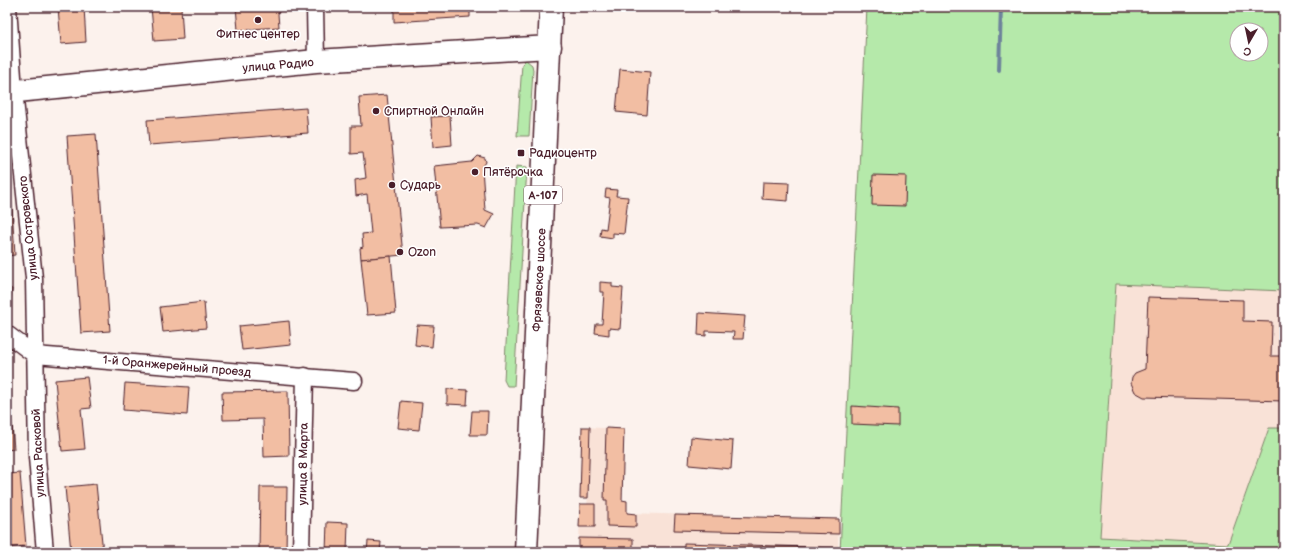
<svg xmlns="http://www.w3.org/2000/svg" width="1291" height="559" font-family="'Balsamiq Sans',sans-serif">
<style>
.built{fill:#f9e2d7}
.green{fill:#b5e9aa;stroke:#80846a;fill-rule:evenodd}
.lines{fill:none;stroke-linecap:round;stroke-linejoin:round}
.stream{stroke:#6e839b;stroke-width:4}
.building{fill:#f2bea3;stroke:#4a1f2b}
.minor-casing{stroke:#4a1f2b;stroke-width:19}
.secondary-casing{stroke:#4a1f2b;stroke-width:25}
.trunk-casing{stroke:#4a1f2b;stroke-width:25}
.minor{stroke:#fff;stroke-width:16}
.secondary{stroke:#fff;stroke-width:22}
.trunk{stroke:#fff;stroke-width:22}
.poi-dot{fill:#4a1f2b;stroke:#fff;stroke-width:1.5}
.labels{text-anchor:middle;stroke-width:3;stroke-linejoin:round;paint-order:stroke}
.shield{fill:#fff;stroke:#80626b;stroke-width:1}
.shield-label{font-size:11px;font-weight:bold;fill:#4a1f2b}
.poi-label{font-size:12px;fill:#4a1f2b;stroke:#fff;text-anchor:start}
.street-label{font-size:12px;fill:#4a1f2b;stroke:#fff}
</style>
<rect width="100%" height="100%" fill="#fcf2ed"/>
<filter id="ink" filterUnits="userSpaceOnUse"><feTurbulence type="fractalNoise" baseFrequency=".025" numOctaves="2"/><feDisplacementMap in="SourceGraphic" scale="8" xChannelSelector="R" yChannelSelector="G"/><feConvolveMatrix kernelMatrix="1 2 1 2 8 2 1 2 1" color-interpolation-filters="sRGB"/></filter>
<g filter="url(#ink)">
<g class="built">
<polygon points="1116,283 1284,291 1284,428 1269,428 1228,544 1100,538"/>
<polygon points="582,427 624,429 622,500 627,501 627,513 839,519 838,552 579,552 580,504 587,504 588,498 580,498"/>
</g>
<g class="green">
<path d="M867,7H1284V291L1116,284L1100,537L1228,544L1269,428H1284V552H840ZM1237,30H1261V54H1237Z"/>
<polygon points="526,60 532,65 533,70 529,136 517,136 522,64"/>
<polygon points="516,166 527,167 514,386 507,386 504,380"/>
</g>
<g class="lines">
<polyline class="stream" points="999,70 1001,7"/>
</g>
<g class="building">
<polygon points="58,7 84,7 86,42 61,44"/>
<polygon points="151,7 181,7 183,39 154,41"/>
<polygon points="236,7 281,7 278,14 279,27 238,30"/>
<polygon points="394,7 470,7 470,17 394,22"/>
<polygon points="620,69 650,72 647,115 616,112"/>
<polygon points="387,95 403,255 361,259 360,248 363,247 362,234 371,233 367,194 356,196 355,180 366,178 363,153 351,154 351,126 361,126 359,97"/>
<polygon points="306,108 308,133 149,145 147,120"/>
<polygon points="450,116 452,145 433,147 431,117"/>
<polygon points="96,134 110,331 81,333 67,136"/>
<polygon points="478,156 485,158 486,162 482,168 485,210 494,214 486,228 478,225 440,227 434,166 472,162"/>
<polygon points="873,175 906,176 905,206 872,205"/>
<polygon points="7,177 10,177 15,255 7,256"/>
<polygon points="763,182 789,183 788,201 762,199"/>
<polygon points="606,189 617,190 616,196 628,197 624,234 613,233 613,238 600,236 601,228 606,229 610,198 605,197"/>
<polygon points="391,256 396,313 367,315 361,259"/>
<polygon points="600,282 612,283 612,287 623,288 620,329 609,328 609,335 595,333 596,324 602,324 604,292 600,292"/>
<polygon points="7,288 12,289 9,308 7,308"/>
<polygon points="1148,297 1243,300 1243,321 1272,322 1271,356 1284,356 1284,401 1144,397 1135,392 1131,383 1132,377 1135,373 1145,369"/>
<polygon points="204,302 206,328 163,332 160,307"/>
<polygon points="699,313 745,316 743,339 733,339 734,332 706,331 706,336 698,335"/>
<polygon points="289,321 291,345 242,350 239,326"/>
<polygon points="417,325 434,326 432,347 415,345"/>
<polygon points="7,367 14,449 7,450"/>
<polygon points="87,377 91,408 81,409 85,449 62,451 55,380"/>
<polygon points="125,383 189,387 187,415 123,410"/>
<polygon points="447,389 468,390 467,405 447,404"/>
<polygon points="288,391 289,456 264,457 263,419 223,420 222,392"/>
<polygon points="401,401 422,403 419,430 398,428"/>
<polygon points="852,406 898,409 898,426 852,424"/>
<polygon points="472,411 488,411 487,435 470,435"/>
<polygon points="582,427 590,427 588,498 580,498"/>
<polygon points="606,428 624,429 622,500 627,501 627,513 636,514 636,527 607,526 607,500 604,500"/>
<polygon points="691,437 733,441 731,469 689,465"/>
<polygon points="20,473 26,546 7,548 7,474"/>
<polygon points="96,484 103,552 71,552 65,487"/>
<polygon points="260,487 287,487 286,552 259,552"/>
<polygon points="580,504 595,504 595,527 579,527"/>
<polygon points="675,515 839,519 839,534 674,530"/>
<polygon points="327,522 348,523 347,552 326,552"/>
<polygon points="579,538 633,539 633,548 684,550 684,543 838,548 838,552 579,552"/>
<polygon points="368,541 381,542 380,552 367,552"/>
</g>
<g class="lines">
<g class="minor-casing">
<g id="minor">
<polyline points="8,7 14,91 34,278 37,457 45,552"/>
<polyline points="315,7 316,61"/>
<polyline points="7,334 35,355 354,381"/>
<polyline points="301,552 305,376"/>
</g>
</g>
<g class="secondary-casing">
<polyline id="secondary" points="7,92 316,61 550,47"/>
</g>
<g class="trunk-casing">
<polyline id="trunk" points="526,552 551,7"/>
</g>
<use href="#minor" class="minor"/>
<use href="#secondary" class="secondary"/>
<use href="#trunk" class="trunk"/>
</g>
</g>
<g class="poi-dot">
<circle cx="258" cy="20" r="4"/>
<circle cx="376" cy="111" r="4"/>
<rect x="517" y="149" width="8" height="8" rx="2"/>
<circle cx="475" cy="172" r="4"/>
<circle cx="392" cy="185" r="4"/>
<circle cx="400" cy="252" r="4"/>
</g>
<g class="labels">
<rect class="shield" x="524" y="186" width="38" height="18" rx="3"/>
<g class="shield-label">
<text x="543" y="199">А-107</text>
</g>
<g class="poi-label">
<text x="258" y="38" text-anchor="middle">Фитнес центер</text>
<text x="384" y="115">Спиртной Онлайн</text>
<text x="529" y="157">Радиоцентр</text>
<text x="483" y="176">Пятёрочка</text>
<text x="400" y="189">Сударь</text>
<text x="408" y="256">Ozon</text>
</g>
<g class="street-label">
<text transform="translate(278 65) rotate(-5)" y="4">улица Радио</text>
<text transform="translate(28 228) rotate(-96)" y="4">улица Островского</text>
<text transform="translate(539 280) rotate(-87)" y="4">Фрязевское шоссе</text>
<text transform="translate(177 366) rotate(5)" y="4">1-й Оранжерейный проезд</text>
<text transform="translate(38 453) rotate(-93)" y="4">улица Расковой</text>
<text transform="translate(303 464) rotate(-89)" y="4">улица 8 Марта</text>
</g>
</g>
<rect width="1291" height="559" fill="none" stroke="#fff" stroke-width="24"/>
<rect x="12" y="12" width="1267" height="535" fill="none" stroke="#4a1f2b" stroke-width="1.5" filter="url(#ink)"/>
<g transform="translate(1249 42) rotate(189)"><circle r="19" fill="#ffffff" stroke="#b7a5aa"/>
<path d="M0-3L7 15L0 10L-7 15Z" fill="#4a1f2b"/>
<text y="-6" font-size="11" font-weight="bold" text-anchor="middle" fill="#4a1f2b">С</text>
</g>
</svg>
